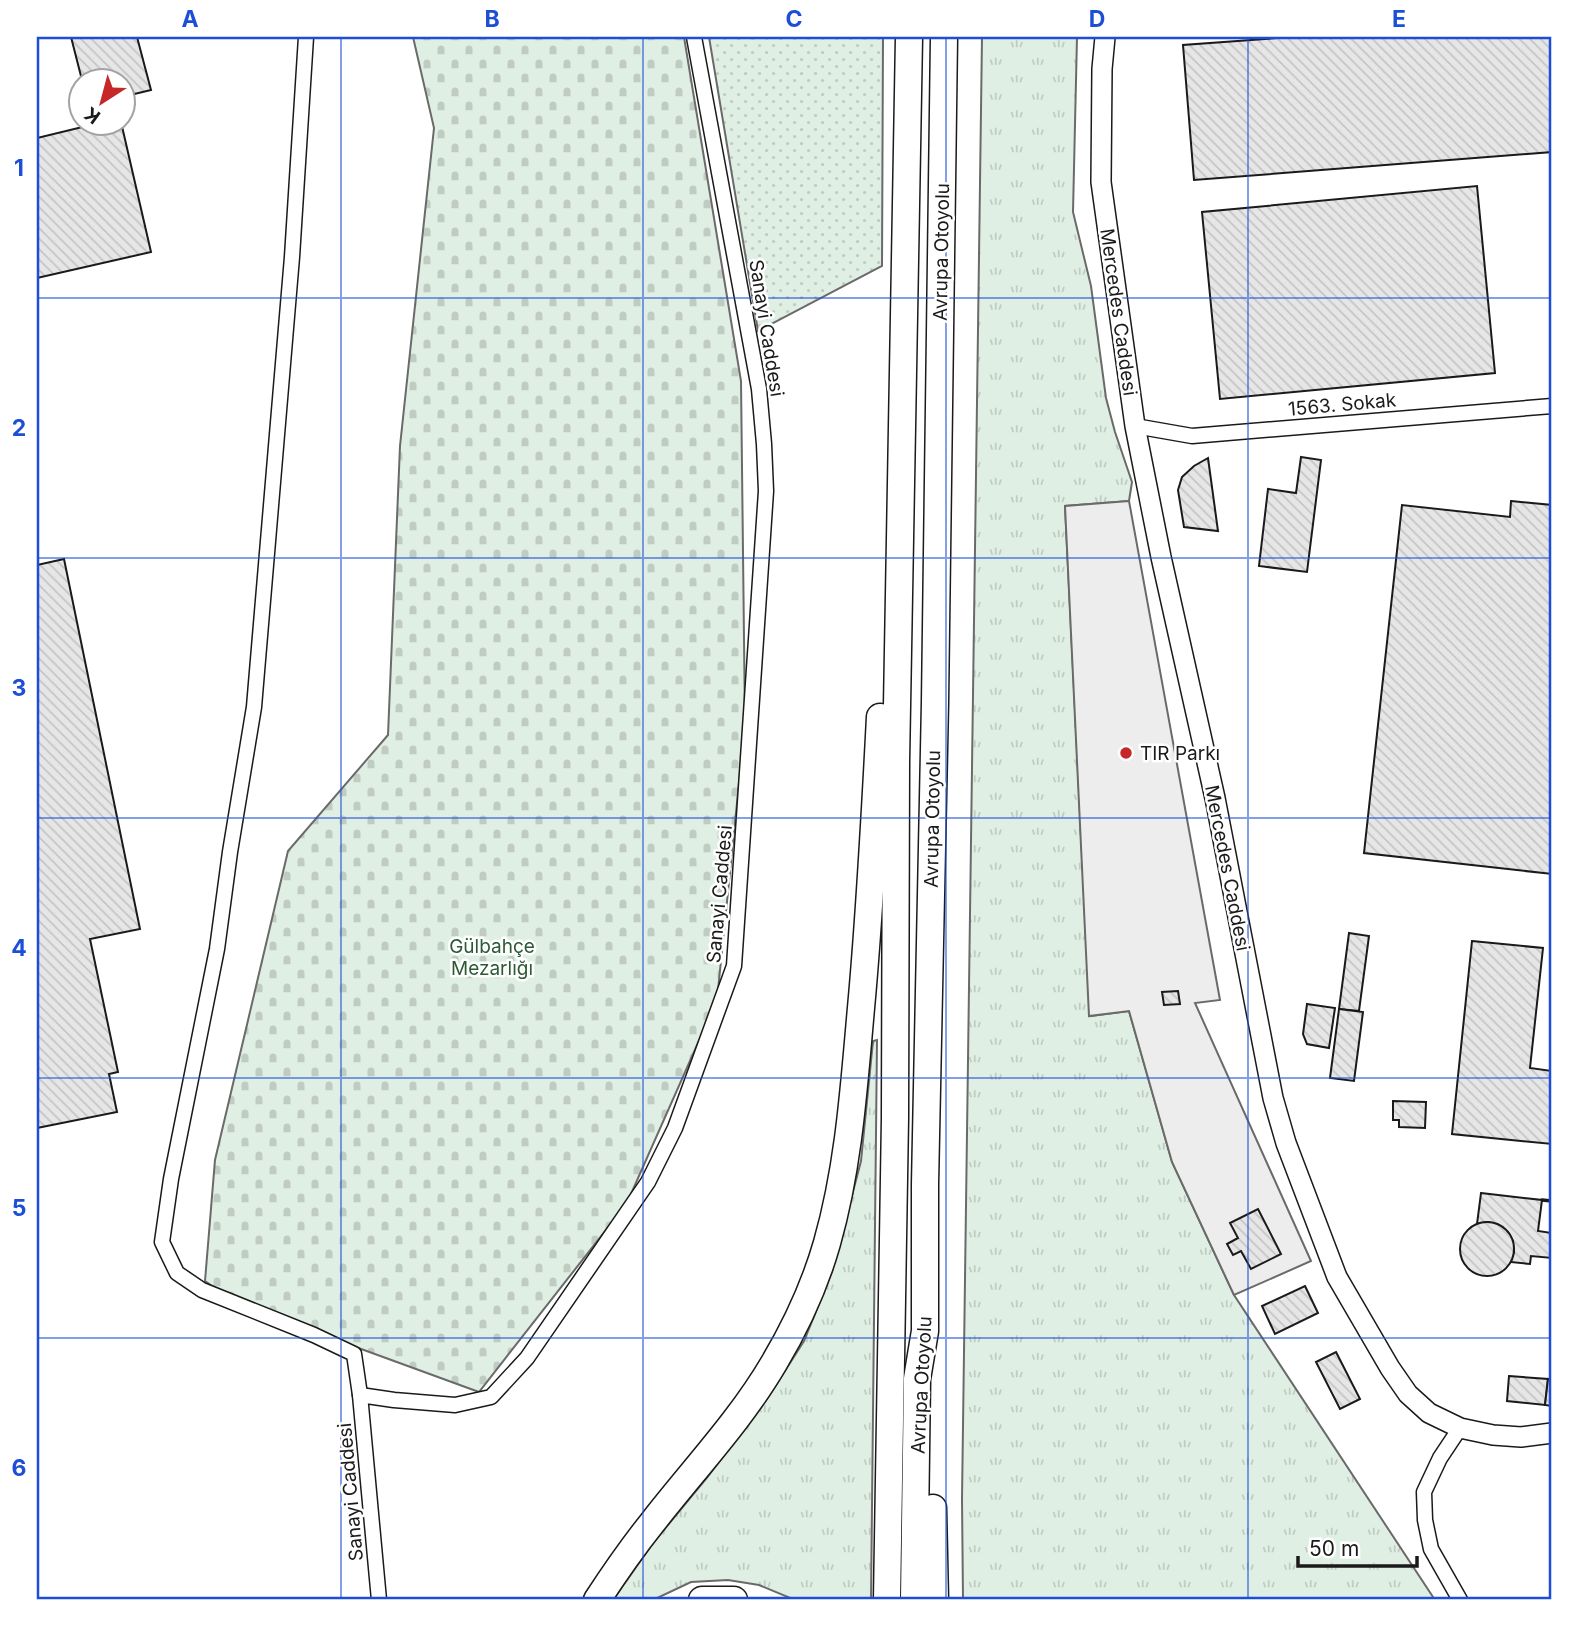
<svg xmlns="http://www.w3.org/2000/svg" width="1589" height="1637" font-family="Inter,sans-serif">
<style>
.grass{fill:url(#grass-tufts);stroke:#6a6a6a;stroke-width:2}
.cemetery{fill:url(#cemetery-stones);stroke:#6a6a6a;stroke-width:2}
.park{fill:url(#park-dots);stroke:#6a6a6a;stroke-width:2}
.parking{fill:#ededed;stroke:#6a6a6a;stroke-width:2}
.building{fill:url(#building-back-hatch);stroke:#1a1a1a;stroke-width:2}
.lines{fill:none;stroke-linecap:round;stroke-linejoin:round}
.street-casing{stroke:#1a1a1a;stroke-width:17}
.secondary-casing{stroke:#1a1a1a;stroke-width:22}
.highway-casing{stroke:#1a1a1a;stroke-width:29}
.street{stroke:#fff;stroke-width:14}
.secondary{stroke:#fff;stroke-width:19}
.highway{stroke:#fff;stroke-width:26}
.wall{stroke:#1a1a1a;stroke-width:3.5}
.grid{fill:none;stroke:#1d4ed8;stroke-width:2;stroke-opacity:0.55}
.poi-dot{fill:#c62828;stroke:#fff;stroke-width:2.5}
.labels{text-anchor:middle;stroke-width:5;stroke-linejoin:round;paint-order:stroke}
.street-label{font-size:19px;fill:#1a1a1a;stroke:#fff}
.poi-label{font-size:19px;fill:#1a1a1a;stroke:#fff;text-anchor:start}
.park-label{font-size:19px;fill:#2b5a34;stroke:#fff}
.neatline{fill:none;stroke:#1d4ed8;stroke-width:2.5}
.grid-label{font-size:23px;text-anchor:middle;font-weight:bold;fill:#1d4ed8}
</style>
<defs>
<pattern id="grass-tufts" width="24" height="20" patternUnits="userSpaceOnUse" patternTransform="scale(1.75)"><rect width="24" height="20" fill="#e0efe3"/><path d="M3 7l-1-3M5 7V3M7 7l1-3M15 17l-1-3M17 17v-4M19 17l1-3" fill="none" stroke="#c0ccc2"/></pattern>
<pattern id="cemetery-stones" width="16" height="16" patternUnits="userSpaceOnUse" patternTransform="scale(1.75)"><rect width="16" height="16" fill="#e0efe3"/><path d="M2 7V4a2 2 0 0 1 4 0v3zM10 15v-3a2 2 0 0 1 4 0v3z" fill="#c0ccc2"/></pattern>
<pattern id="park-dots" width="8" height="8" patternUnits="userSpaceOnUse" patternTransform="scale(1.75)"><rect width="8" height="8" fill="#e0efe3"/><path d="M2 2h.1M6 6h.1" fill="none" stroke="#c0ccc2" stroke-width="1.8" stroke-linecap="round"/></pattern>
<pattern id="building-back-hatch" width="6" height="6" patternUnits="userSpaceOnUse" patternTransform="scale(1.75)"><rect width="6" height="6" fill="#e6e6e6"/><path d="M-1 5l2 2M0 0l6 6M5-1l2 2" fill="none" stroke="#c5c5c5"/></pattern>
</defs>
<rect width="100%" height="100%" fill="#fff"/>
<g class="grass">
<polygon points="982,37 1077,37 1073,212 1091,286 1106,398 1115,432 1132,482 1129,501 1065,506 1090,1016 1129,1011 1172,1162 1234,1295 1435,1600 963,1600 962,1499"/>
<polygon points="877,1040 871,1600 795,1600 759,1585 728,1580 691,1582 653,1600 613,1600 653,1543 706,1479 767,1399 804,1341 832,1272 861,1161 873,1041"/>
</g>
<polygon class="cemetery" points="413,37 684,37 741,381 745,724 717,1000 627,1203 479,1392 238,1304 205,1281 215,1160 288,851 388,735 400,446 434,128"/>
<polygon class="park" points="709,37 883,37 882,266 758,331"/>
<polygon class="parking" points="1129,501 1220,1000 1195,1003 1311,1261 1234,1295 1172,1162 1129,1011 1089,1016 1065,506"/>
<g class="building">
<polygon points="71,37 137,37 151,90 122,97 122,80 82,80"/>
<polygon points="1292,37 1552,37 1552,152 1194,180 1183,45"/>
<polygon points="103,122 121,122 151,252 37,278 37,138"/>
<polygon points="1477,186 1495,373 1220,399 1202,212"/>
<polygon points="1301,457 1321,460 1307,572 1259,566 1268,489 1296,493"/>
<polygon points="1208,458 1218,531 1184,527 1178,490 1182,477 1194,466"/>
<polygon points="1511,501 1552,505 1552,874 1364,853 1402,505 1510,517"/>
<polygon points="64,559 140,929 90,939 118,1072 109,1074 117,1112 37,1128 37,565"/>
<polygon points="1349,933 1369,936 1359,1011 1339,1009"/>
<polygon points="1472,941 1543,948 1530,1068 1552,1071 1552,1144 1452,1134"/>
<polygon points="1178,991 1180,1004 1164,1005 1162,992"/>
<polygon points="1307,1004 1335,1008 1329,1048 1307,1044 1303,1034"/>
<polygon points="1339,1009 1363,1012 1354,1081 1330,1078"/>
<polygon points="1393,1101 1426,1102 1425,1128 1399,1127 1399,1120 1393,1120"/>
<polygon points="1481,1193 1542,1200 1538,1231 1552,1233 1552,1258 1531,1256 1530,1264 1510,1262 1514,1252 1513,1241 1508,1232 1499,1225 1488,1222 1477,1224"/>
<polygon points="1258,1209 1281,1254 1251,1269 1241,1251 1233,1255 1227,1244 1238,1238 1230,1223"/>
<circle cx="1487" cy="1249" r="27"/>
<polygon points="1305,1286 1318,1313 1275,1334 1262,1306"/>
<polygon points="1336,1352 1360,1399 1340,1409 1316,1362"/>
<polygon points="1509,1376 1548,1379 1545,1405 1507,1401"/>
<polygon points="1548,1379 1552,1380 1552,1406 1545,1405"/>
</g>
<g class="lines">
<g class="street-casing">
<g id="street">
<polyline points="306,37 292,257 254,707 230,852 217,949 171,1179 162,1242 177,1273 202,1290 314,1335 354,1354 360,1395"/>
<polyline points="1135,426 1192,436 1552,406"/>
<polyline points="379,1600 360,1395 394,1400 455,1405 491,1397 527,1358 648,1182 675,1128 734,966 766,491 764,444 759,389 694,37"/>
<polyline points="1460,1600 1431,1549 1425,1520 1424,1492 1440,1458 1460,1428"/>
</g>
</g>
<g class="secondary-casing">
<polyline id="secondary" points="1105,37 1102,69 1101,182 1135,426 1161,557 1215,798 1273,1098 1286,1143 1337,1277 1390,1368 1408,1394 1429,1413 1460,1428 1493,1435 1521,1437 1552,1433"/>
</g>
<g class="highway-casing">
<g id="highway">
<polyline points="933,1508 935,1600"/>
<path d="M597,1600C614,1574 632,1548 652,1523C693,1470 740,1421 774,1363C796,1326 815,1285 827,1243C849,1166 854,1086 861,1008C870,911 875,814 880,717"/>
<polyline points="702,1600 734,1600"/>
<polyline points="887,1600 895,1118 896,762 909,37"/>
<polyline points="914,1600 917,1379 925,1331 925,1184 935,702 944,37"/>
</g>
</g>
<use href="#street" class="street"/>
<use href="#secondary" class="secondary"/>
<use href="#highway" class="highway"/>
<polyline class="wall" points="1542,1200 1552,1201"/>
</g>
<path class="grid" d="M341,37V1600M643,37V1600M946,37V1600M1248,37V1600M37,298H1552M37,558H1552M37,818H1552M37,1078H1552M37,1338H1552"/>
<circle class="poi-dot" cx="1126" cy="753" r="7"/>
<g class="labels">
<g class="street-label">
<text transform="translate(941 252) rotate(-89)" y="7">Avrupa Otoyolu</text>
<text transform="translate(1119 312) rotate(82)" y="7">Mercedes Caddesi</text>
<text transform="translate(767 328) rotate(81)" y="7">Sanayi Caddesi</text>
<text transform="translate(1342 404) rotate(-5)" y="7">1563. Sokak</text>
<text transform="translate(932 819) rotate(-89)" y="7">Avrupa Otoyolu</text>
<text transform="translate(1228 868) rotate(79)" y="7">Mercedes Caddesi</text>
<text transform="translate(719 894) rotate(-85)" y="7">Sanayi Caddesi</text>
<text transform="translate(921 1385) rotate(-87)" y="7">Avrupa Otoyolu</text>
<text transform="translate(350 1492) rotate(-95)" y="7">Sanayi Caddesi</text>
</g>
<g class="poi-label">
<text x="1140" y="760">TIR Parkı</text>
</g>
<g class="park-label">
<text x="492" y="953">Gülbahçe<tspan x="492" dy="22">Mezarlığı</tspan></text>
</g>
</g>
<rect width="1589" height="1637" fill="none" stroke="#ffffff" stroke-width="77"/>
<g transform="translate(102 102) rotate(216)"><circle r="33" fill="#ffffff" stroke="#a3a3a3" stroke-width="2"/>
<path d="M0-5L12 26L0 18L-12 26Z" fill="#c62828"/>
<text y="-10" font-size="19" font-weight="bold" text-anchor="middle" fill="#1a1a1a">K</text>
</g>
<path d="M1298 1556v10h119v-10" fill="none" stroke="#1a1a1a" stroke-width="3.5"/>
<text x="1309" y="1556" font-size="21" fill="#1a1a1a" stroke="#ffffff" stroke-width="5" paint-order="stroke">50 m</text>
<rect x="38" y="38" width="1512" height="1560" class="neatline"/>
<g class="grid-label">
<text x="190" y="27">A</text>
<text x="492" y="27">B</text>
<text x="794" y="27">C</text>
<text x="1097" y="27">D</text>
<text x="1399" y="27">E</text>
<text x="19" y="176">1</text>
<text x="19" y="436">2</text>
<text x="19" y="696">3</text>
<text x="19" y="956">4</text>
<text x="19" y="1216">5</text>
<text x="19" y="1476">6</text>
</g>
</svg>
